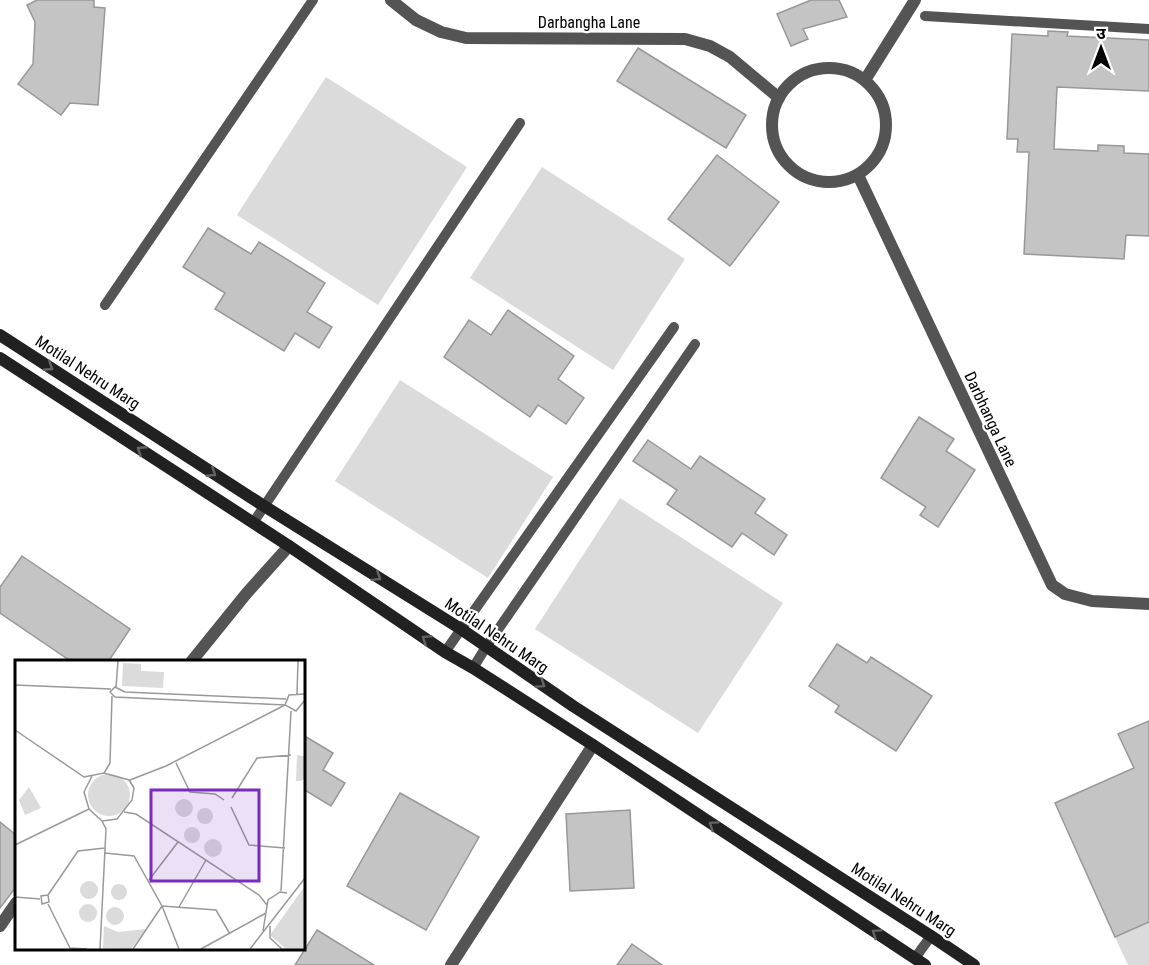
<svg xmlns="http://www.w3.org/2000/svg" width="1149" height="965" font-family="'Roboto Condensed','Noto Sans Devanagari',sans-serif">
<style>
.green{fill:#dbdbdb}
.building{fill:#c4c4c4;stroke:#989898;stroke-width:1.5}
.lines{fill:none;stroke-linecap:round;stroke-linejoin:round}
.service{stroke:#545454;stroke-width:10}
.minor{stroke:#545454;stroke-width:12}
.secondary{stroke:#212121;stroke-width:12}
.oneway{stroke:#646464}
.labels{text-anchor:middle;stroke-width:4.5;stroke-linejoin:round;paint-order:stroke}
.street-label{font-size:16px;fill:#000;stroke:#fff}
.inset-road{fill:none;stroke:#999;stroke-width:1.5}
.view{fill:#7b2cbf;fill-opacity:0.15;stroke:#7b2cbf;stroke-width:3}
.inset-edge{fill:none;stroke:#000;stroke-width:3}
</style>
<rect width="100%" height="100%" fill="#fff"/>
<g class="green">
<polygon points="326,77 467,167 378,305 237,215"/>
<polygon points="542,167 685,259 613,370 470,278"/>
<polygon points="400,380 553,477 488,578 335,481"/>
<polygon points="620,498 783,603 698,733 535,629"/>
<polygon points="1149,922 1149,965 1128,965 1115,937"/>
</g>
<g class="building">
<polygon points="37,0 94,0 94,7 105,8 98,105 70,103 61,115 18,84 33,64 35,22 27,5"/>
<polygon points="811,0 839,0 847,17 803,29 808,39 791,46 777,14"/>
<polygon points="1048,31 1068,32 1067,36 1149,40 1149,91 1057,87 1054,149 1098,151 1098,145 1124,146 1124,153 1149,154 1149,236 1126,235 1124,259 1024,254 1029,152 1017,152 1018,139 1007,139 1012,34 1048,36"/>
<polygon points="638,48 746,115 726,148 617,81"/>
<polygon points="717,155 779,202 730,266 668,219"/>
<polygon points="208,228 251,254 259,242 325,283 307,312 332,327 319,348 295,333 284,351 215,309 225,293 183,267"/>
<polygon points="508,310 574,356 558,379 584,398 566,424 538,405 530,417 444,357 469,320 491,335"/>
<polygon points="919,417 954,439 946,451 975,470 938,527 920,515 926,507 881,478"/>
<polygon points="648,440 691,469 700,456 765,499 755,513 787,535 774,555 742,533 732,547 667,504 677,490 633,461"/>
<polygon points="22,556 130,629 108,662 72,662 0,613 0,587"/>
<polygon points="837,644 867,663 871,657 932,696 896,751 835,712 839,706 809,686"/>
<polygon points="1149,721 1149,922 1115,937 1055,803 1134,768 1118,734"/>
<polygon points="303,735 333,753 323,770 345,783 331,806 303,789"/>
<polygon points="400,793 479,837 426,930 347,886"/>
<polygon points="630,810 634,888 570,891 566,814"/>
<polygon points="0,822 16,835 16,887 0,908"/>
<polygon points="317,930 374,965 295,965"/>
<polygon points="632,944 662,965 617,965"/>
</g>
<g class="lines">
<g class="service">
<polyline points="925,16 1149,29"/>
<polyline points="105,305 313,0"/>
<polyline points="253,523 520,123"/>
<polyline points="445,652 674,327"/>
<polyline points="473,668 486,647 695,344"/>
<polyline points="915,958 931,936"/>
</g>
<g class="minor">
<polyline points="391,0 416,20 441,32 466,38 685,39 710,46 730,57 779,98"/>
<circle cx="829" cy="125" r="57"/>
<polyline points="865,80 915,0"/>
<polyline points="858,175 1052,585 1065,594 1092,601 1149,604"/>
<polyline points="191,662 246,594 289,546"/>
<polyline points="0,926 16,903"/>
<polyline points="451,965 593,745"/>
</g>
<g class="secondary">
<polyline points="0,335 264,506 461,629 573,706 931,936 974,965"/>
<polyline points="0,358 289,546 445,652 473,668 593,745 925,965"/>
</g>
</g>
<defs><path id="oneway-chevron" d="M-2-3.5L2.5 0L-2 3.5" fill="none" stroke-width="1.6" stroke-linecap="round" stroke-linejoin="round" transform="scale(1.5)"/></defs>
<g class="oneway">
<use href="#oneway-chevron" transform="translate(49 367) rotate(33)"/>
<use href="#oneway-chevron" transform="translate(141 450) rotate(-147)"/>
<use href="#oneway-chevron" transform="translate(212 473) rotate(33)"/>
<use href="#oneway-chevron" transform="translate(377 577) rotate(32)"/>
<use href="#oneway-chevron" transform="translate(426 639) rotate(-146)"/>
<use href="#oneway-chevron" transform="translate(541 684) rotate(34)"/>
<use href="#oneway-chevron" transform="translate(713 825) rotate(-146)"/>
<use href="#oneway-chevron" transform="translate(876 933) rotate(-146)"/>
</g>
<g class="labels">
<g class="street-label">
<text x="589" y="28">Darbangha Lane</text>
<text transform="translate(88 372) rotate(33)" y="6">Motilal Nehru Marg</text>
<text transform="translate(991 419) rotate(65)" y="6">Darbhanga Lane</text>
<text transform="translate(497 635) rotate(34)" y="6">Motilal Nehru Marg</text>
<text transform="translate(904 899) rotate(33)" y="6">Motilal Nehru Marg</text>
</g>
</g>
<g transform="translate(15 660)">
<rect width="290" height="290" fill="#fff"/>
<path d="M108,3L126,4V11L149,12L148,28L107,26ZM282,95L289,96V119L286,121H281ZM73 135a21 21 0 1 1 42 0a21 21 0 1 1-42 0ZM14,127L26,148L10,155L4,140ZM160 148a9 9 0 1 1 18 0a9 9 0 1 1-18 0ZM182 156a8 8 0 1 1 16 0a8 8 0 1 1-16 0ZM169 175a8 8 0 1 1 16 0a8 8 0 1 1-16 0ZM189 188a9 9 0 1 1 18 0a9 9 0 1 1-18 0ZM65 230a9 9 0 1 1 18 0a9 9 0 1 1-18 0ZM96 232a8 8 0 1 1 16 0a8 8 0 1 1-16 0ZM289,227V289H271L255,275ZM64 253a9 9 0 1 1 18 0a9 9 0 1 1-18 0ZM91 256a9 9 0 1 1 18 0a9 9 0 1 1-18 0ZM89,266L103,272L131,269L116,289L88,288Z" fill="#dbdbdb"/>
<path class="inset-road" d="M0,25L96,29M101,27L103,1M282,34L283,1M290,34L274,35L270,45L281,51L290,40M270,45L100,37L95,32L100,27L110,32L271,39M0,70L69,117L89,113L114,120L119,128L117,140L102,159L87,161L74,149L69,132L77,116M161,103L175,132L200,134L209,140M89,113L95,103L97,36M115,120L151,106L270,45M217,138L242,98L276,95M216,147L234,185L270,188M109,152L121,154L244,235L252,245M0,185L74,149M90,193L119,196L147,246L164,289M134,220L163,182M266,231L276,51M33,235L26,236L27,244L34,242L33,235L63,191L90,188M0,237L25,239M33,244L55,288L72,289M147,246L201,250L215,274M164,247L191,200M255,266V278L267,289M248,271L253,240L265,232L272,233M85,289L91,169L87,161M118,289L147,246M186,289L251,253M235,289L290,218"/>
<path class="view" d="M136,130H244V221H136Z"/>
<rect width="290" height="290" class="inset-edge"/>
</g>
<g transform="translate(1101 48)" stroke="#ffffff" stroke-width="4.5" paint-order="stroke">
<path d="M0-4.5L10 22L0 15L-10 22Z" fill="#000000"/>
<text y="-9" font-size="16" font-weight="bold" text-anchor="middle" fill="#000000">उ</text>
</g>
</svg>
